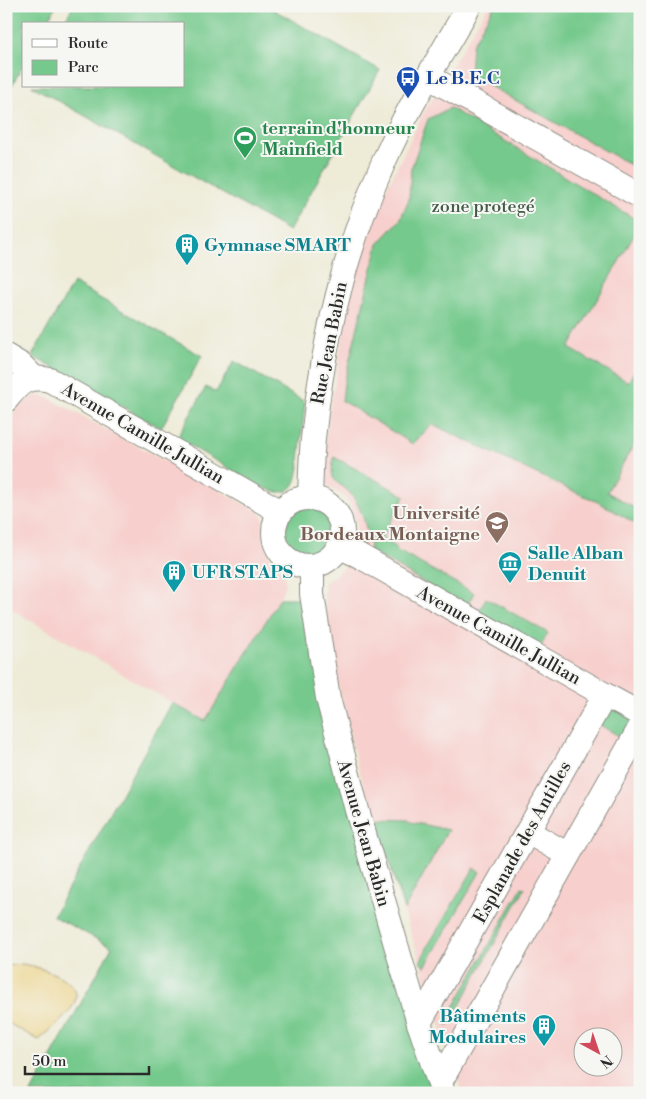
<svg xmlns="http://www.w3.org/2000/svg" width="646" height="1099" font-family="'Libre Bodoni',serif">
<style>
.built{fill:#f7d0cd;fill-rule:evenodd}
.green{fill:#75c98c;stroke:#507a5c}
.sand{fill:#eeda9e;stroke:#8c8264}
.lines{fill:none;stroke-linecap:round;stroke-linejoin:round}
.minor-casing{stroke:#8c8b81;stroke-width:26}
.minor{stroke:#fff;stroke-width:24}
.labels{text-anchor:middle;stroke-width:4;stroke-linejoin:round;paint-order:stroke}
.transit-label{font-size:18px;font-weight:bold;fill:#164399;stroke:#f6f6f2;text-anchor:start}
.leisure-label{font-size:18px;font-weight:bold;fill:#27864d;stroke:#f6f6f2;text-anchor:start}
.park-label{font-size:18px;fill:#415a48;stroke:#f6f6f2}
.culture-label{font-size:18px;font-weight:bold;fill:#0d838f;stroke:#f6f6f2;text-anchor:start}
.street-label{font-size:18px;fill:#2b2b2b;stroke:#f6f6f2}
.education-label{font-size:18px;font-weight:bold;fill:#785e54;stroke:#f6f6f2;text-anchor:end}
</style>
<rect width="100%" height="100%" fill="#f6f6f2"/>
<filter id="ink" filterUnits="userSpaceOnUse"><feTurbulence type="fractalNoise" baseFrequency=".02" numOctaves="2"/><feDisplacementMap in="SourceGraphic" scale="10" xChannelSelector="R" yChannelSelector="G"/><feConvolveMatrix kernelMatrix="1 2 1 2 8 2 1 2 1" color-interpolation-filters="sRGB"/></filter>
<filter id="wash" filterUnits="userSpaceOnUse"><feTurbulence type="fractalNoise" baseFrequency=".0096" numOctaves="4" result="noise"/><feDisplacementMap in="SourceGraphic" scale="20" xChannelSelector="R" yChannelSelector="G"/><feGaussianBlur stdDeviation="1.12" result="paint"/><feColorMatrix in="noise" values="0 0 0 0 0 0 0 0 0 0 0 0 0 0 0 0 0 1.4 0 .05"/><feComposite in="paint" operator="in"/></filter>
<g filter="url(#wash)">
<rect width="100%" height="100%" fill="#eeebd7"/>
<g class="built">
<path d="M488,6H640V1093H462L357,764L338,685L324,595L325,582L339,572L345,567L353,550L357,524L351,505L341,494L330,488L323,480L324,454L328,421L359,245L423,114ZM584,1036H614V1066H584Z"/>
<polygon points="35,395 47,397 259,512 263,517 263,535 267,551 271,559 285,575 285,584 280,598 205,722 6,606 6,425 21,404"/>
</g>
<g class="green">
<polygon points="8,6 56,6 46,24 24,24 24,64 6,96 6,10"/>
<polygon points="73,6 267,6 380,70 289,231 32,86 184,86 184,24 63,24"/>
<polygon points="494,6 640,6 640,170 470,75 472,45"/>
<polygon points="450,108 640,222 640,225 569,348 628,382 640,362 640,433 607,492 640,511 640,526 600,503 564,487 432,424 413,444 342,401 344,383 378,244 400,220 409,199 411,169 428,119"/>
<polygon points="73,283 202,356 161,428 32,356"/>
<path d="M234,361L305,402L299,460C300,465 299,467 298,472C296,484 292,493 277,492C271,491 267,488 261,487L177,438L206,387L216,392Z"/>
<path d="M334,457L405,496L381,538L396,547V550L474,593L466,607L368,550L370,547C367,529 362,507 350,493C345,487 336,484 333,477C331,471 333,463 334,457Z"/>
<circle cx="309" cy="532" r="24"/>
<polygon points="280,598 304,598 437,1093 31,1093 112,947 53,916 172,703 205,721"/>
<polygon points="486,598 548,633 540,648 478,613"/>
<polygon points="609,706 631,718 626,740 593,721"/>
<polygon points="376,819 408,820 411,822 448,830 404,910"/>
<polygon points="474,868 480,872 425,967 420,962 429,944"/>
<polygon points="522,887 525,888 449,1025 445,1023"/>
</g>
<path class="sand" d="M22,964C36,966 77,978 76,996C75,1012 50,1030 39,1040L6,1022V966Z"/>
</g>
<g filter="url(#ink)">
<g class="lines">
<g class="minor-casing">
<g id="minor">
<polyline points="429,77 640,196"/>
<polyline points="6,356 21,365 34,378"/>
<path d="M6,400C20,382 27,375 50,380L281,512"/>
<circle cx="308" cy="532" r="34"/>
<path d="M310,498C311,475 311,452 314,430C324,335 346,246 385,159C408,107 440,57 469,6"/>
<polyline points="340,547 358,555 605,695"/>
<polyline points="312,567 312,594 328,698 357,810 401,962 419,1023 443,1093"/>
<polyline points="528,832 568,855"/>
<polyline points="419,1023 605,695 640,714"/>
<polyline points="440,1082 640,728"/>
</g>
</g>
<use href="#minor" class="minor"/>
</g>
</g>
<defs>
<g id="bus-pin" transform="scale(1.25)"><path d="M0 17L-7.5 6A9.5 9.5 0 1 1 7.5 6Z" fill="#1a4fb4" stroke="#f6f6f2"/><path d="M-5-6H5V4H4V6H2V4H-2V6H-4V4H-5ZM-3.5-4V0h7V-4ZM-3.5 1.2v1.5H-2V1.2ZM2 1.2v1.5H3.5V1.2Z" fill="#fff"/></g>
<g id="stadium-pin" transform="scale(1.25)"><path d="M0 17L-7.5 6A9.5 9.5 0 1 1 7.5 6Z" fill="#2e9e5b" stroke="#f6f6f2"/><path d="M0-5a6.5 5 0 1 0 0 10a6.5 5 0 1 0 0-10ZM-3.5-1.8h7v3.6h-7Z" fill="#fff"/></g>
<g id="building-pin" transform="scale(1.25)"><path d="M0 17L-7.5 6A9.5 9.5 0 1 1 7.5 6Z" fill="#0f9aa8" stroke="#f6f6f2"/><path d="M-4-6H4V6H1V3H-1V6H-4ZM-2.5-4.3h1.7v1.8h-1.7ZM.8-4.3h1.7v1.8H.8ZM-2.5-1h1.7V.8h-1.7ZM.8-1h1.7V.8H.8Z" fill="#fff"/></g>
<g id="university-pin" transform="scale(1.25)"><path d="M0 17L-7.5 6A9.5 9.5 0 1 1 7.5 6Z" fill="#8d6e63" stroke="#f6f6f2"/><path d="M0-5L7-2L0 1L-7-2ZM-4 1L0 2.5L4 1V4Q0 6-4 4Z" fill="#fff"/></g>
<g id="museum-pin" transform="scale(1.25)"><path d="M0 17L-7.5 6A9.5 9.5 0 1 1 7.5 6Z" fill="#0f9aa8" stroke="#f6f6f2"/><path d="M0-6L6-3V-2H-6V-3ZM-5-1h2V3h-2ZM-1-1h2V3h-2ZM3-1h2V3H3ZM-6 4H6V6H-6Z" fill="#fff"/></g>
</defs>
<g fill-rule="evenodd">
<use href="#bus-pin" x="408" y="78"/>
<use href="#stadium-pin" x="245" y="138"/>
<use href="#building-pin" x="187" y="245"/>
<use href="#university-pin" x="497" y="523"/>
<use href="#museum-pin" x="510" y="563"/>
<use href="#building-pin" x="174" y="572"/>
<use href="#building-pin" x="544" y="1026"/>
</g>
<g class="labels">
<g class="transit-label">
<text x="426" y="84">Le B.E.C</text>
</g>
<g class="leisure-label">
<text x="262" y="134">terrain d'honneur<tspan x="262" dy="21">Mainfield</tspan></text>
</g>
<g class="park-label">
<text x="483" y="212">zone protegé</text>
</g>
<g class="culture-label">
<text x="204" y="251">Gymnase SMART</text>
<text x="528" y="559">Salle Alban<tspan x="528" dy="21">Denuit</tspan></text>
<text x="192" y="578">UFR STAPS</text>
<text x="526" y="1022" text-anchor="end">Bâtiments<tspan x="526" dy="21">Modulaires</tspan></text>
</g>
<g class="street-label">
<text transform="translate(329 343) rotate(-79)" y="6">Rue Jean Babin</text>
<text transform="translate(143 433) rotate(30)" y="6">Avenue Camille Jullian</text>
<text transform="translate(499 635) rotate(29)" y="6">Avenue Camille Jullian</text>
<text transform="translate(364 833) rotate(74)" y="6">Avenue Jean Babin</text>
<text transform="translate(522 842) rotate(-61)" y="6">Esplanade des Antilles</text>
</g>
<g class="education-label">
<text x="480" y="519">Université<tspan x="480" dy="21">Bordeaux Montaigne</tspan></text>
</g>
</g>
<rect width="646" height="1099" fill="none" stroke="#f6f6f2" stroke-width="25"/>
<rect x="22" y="22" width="162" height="65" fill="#f6f6f2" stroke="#a5a5a2"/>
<rect x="32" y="39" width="25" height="8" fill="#ffffff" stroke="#a5a5a2"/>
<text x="68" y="48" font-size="15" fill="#2b2b2b">Route</text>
<rect x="32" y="60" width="25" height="15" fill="#75c98c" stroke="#a5a5a2"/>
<text x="68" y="72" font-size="15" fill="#2b2b2b">Parc</text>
<g transform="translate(598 1052) rotate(140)"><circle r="24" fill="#f6f6f2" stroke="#a5a5a2"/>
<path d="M0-4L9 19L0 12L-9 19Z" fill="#d1495b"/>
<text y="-8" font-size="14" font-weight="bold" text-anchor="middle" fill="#2b2b2b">N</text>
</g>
<path d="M25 1066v8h124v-8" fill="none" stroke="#2b2b2b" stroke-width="2.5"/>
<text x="32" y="1066" font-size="15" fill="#2b2b2b" stroke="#f6f6f2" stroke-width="4" paint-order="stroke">50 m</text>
</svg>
